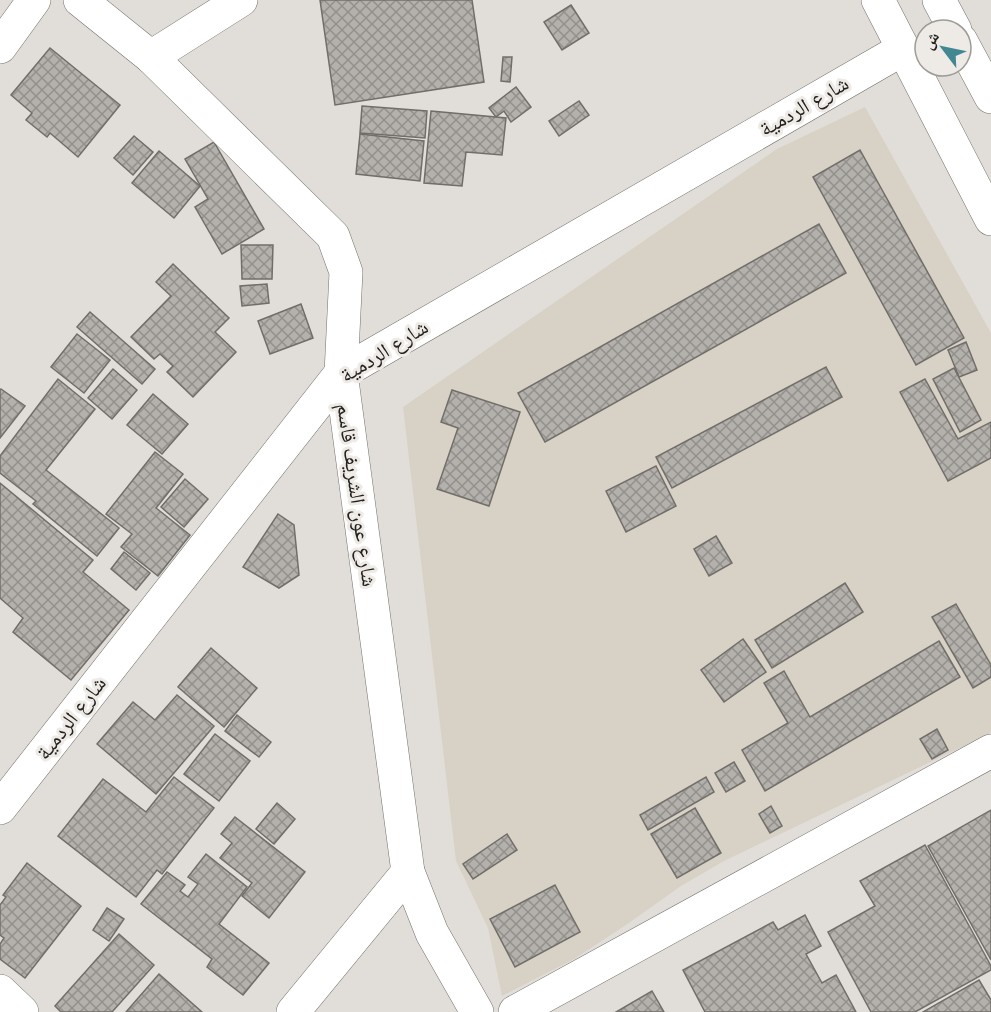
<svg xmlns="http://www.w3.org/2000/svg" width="991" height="1012" font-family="Poppins,'Noto Naskh Arabic',sans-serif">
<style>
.built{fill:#d8d1c5}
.building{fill:url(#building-cross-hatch);stroke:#716e6a;stroke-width:1.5}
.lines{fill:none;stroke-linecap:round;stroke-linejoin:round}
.street-casing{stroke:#73716c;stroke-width:34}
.highway-casing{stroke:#73716c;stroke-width:34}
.street{stroke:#fff;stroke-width:33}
.highway{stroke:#fff;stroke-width:33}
.labels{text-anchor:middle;stroke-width:6;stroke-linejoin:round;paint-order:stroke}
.street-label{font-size:21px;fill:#232220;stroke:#eeebe6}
</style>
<defs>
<pattern id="building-cross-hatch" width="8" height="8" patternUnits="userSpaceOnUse" patternTransform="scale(1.5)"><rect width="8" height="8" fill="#b4b1ac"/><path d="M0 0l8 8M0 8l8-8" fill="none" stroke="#92908c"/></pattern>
</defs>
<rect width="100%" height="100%" fill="#e1ded9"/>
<polygon class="built" points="865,107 991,333 991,733 724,861 681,886 626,925 574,959 502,996 488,928 456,861 403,407 777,149"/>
<g class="building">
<polygon points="320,0 472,0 484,82 335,105"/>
<polygon points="571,5 589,33 562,50 544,22"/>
<polygon points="50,48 120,105 78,157 50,133 47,137 26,120 32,113 11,95"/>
<polygon points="503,57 512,57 510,82 501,81"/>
<polygon points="516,87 531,107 511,122 504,111 496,117 489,108"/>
<polygon points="579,101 589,115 559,136 549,121"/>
<polygon points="362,106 427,111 425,138 360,133"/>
<polygon points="431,111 506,118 502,155 466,152 462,186 424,183"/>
<polygon points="360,134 424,141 420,181 356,174"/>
<polygon points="134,136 153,152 133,175 114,158"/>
<polygon points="214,142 264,229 222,254 195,207 208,199 185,159"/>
<polygon points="860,150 964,338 916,365 813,177"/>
<polygon points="159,151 200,186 174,218 132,183"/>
<polygon points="819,224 846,273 545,442 518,393"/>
<polygon points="241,245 273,245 272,279 242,279"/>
<polygon points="173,264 229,318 215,332 236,352 193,397 167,372 173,366 160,354 154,359 131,337 171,296 156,282"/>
<polygon points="267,284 269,303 242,306 240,286"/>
<polygon points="301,304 313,338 270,354 258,321"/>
<polygon points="90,312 155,369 142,384 77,327"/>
<polygon points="77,334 110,360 84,393 51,367"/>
<polygon points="966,342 977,370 959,377 948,350"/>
<polygon points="826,367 842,397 672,488 656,457"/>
<polygon points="954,368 981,420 960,432 933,379"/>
<polygon points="113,369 137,390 112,419 88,398"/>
<polygon points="58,379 95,409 46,470 119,528 97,556 33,504 36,501 0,473 0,456"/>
<polygon points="925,379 958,439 991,422 991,458 948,481 900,392"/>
<polygon points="1,389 25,406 0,438 0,390"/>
<polygon points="452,390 520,412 489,506 437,489 458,428 441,422"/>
<polygon points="153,394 188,424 162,454 127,425"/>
<polygon points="155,452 183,474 156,508 190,535 158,576 121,547 132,534 106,514"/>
<polygon points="656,466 676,506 626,532 606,491"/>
<polygon points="185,479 208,499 184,527 161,507"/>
<polygon points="0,483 93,560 83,572 129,610 71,680 13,632 23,618 0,598"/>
<polygon points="278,514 294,525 299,575 279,588 243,567"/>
<polygon points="716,536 732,563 709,576 694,549"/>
<polygon points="124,552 150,573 136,590 111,569"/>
<polygon points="845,583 863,612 772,668 755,640"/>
<polygon points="956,604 991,665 991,677 973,688 932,617"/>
<polygon points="743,639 766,672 724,702 701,670"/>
<polygon points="939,641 960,677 765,791 742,750 788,723 764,683 784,671 810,717"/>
<polygon points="211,648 257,688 224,727 178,687"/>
<polygon points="177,695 214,726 156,794 97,744 133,702 155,720"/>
<polygon points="237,715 271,742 259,757 225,731"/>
<polygon points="937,729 948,750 932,759 920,739"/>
<polygon points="215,734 250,761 219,801 184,774"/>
<polygon points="734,762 745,781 726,792 715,773"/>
<polygon points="174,777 214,808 162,874 157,870 136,897 58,836 103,779 146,812"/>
<polygon points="706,777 714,792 648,830 640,815"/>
<polygon points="277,803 295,819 274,844 256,829"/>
<polygon points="771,806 782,826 770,833 759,814"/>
<polygon points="695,808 721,853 677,878 651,834"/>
<polygon points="991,810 991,960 928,846"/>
<polygon points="235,817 305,872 269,918 242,896 252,883 220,858 232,843 221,834"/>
<polygon points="507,834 517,850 473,879 463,864"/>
<polygon points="925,845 991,966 991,970 915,1012 871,1012 828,932 875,906 860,881"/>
<polygon points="206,854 247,887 219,924 269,963 243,995 207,967 212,959 141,904 167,872 185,885 180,891 188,897 198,884 188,877"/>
<polygon points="27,863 81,906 25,978 0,959 0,944 4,938 0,935 0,905 6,897 3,895"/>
<polygon points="555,885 580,932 515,967 490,919"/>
<polygon points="107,908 124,919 109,941 93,930"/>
<polygon points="805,915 821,946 806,954 822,983 836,975 856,1012 705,1012 683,970 773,922 778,930"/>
<polygon points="119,934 154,965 112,1012 61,1012 55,1006"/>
<polygon points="159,974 202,1012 126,1012"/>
<polygon points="979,980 991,1000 991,1012 923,1012"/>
<polygon points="652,991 664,1012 616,1012"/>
</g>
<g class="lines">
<g class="street-casing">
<g id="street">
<polyline points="80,0 151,57 333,236 346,272 341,373 408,872 432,933 477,1012"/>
<polyline points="0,47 34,0"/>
<polyline points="151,57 241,0"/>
<polyline points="0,808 341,373 903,49"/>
<polyline points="0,991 22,1012"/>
<polyline points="293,1012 408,872"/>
<polyline points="515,1012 991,751"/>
</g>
</g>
<g class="highway-casing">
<g id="highway">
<polyline points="878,0 991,219"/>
<polyline points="939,0 955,30"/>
<polyline points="961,41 991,97"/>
</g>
</g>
<use href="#street" class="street"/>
<use href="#highway" class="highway"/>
</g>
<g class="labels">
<g class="street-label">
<text transform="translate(804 106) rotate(-30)" y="7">شارع الردمية</text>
<text transform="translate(384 351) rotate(-32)" y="7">شارع الردمية</text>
<text transform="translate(357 495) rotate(82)" y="7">شارع عون الشريف قاسم</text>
<text transform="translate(71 718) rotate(-52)" y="7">شارع الردمية</text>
</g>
</g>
<g transform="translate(943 48) rotate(302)"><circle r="28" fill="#eeebe6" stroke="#9d9b97" stroke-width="1.5"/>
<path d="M0-4.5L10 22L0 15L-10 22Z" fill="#428892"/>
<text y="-9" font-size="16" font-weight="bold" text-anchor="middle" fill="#232220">ش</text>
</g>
</svg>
